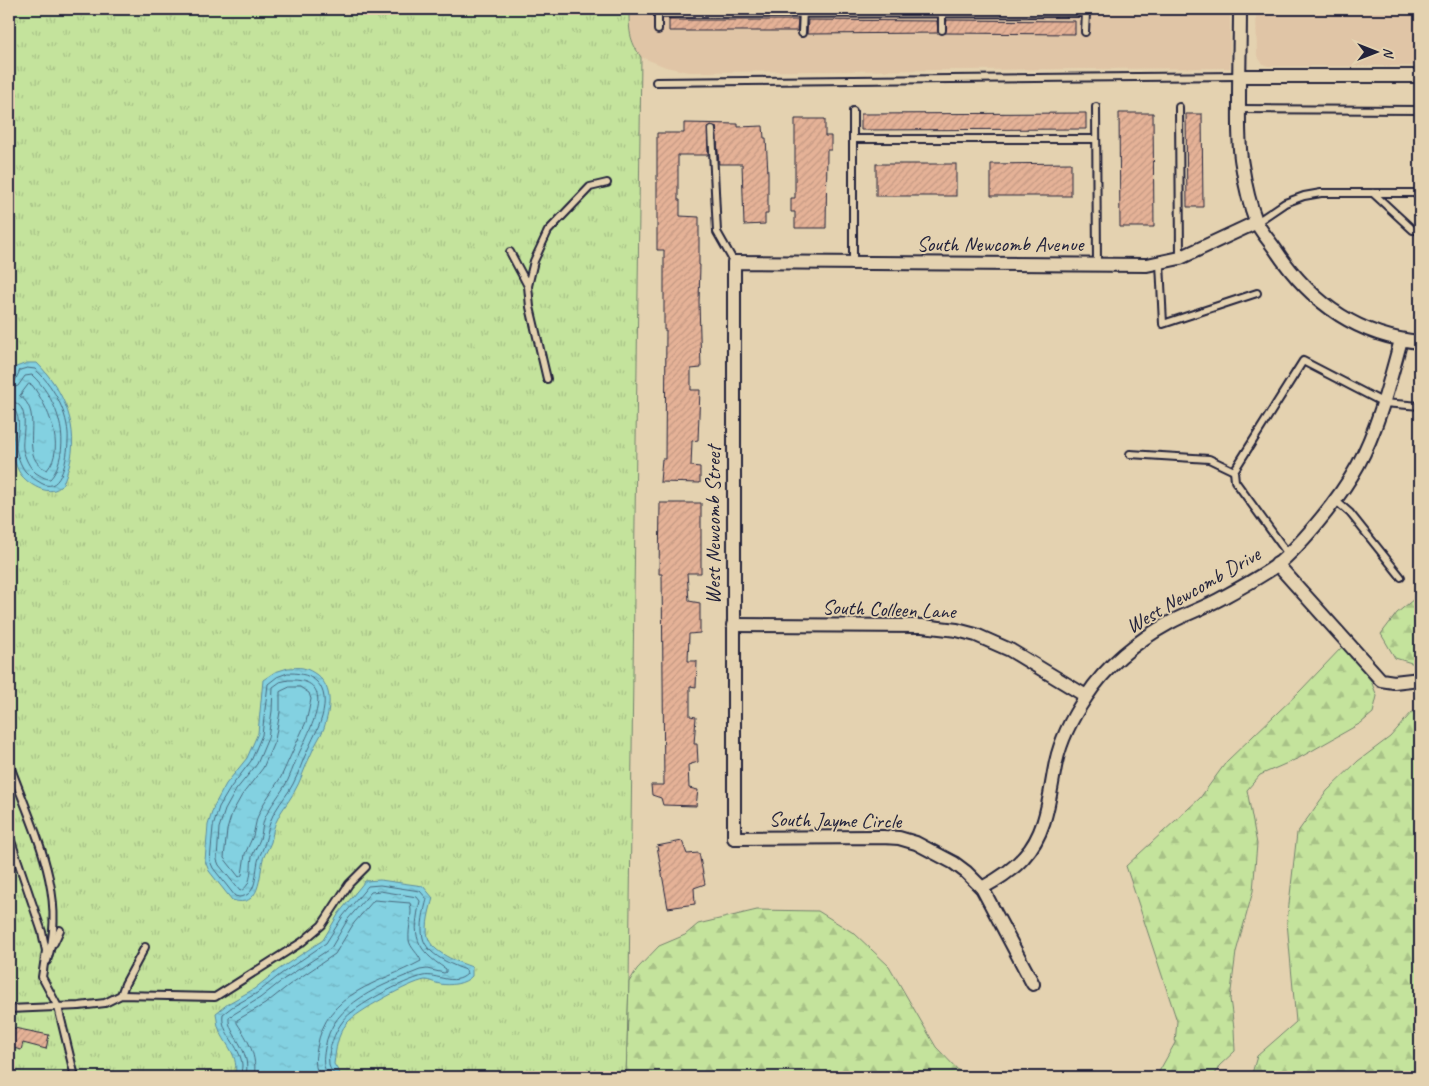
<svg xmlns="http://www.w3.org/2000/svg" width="1429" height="1086" font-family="Caveat,sans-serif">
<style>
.built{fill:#e0c5a6}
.grass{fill:url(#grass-tufts);stroke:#73826c}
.forest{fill:url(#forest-firs);stroke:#73826c}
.water{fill:url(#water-ripples);stroke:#5c8b9f}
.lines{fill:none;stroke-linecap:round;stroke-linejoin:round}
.shore{stroke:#49687d;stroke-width:1}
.building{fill:url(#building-hatch);stroke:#22223b}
.service-casing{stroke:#22223b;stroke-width:10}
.minor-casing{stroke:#22223b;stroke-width:16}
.service{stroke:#e4d2b0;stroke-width:6}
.minor{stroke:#e4d2b0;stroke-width:12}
.labels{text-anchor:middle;stroke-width:4;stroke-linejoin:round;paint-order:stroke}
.street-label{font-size:21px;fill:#22223b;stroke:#e4d2b0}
</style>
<defs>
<pattern id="grass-tufts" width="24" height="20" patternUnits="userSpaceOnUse" patternTransform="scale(1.25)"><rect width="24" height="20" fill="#c4e39c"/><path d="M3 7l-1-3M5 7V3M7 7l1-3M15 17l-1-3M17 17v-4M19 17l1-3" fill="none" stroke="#a8c287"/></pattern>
<pattern id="forest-firs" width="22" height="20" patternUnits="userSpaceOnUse" patternTransform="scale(1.25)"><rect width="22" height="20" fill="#c4e39c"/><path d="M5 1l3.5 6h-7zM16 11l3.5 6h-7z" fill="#a8c287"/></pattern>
<pattern id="water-ripples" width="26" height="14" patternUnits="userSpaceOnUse" patternTransform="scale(1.25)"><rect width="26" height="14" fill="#83d1e1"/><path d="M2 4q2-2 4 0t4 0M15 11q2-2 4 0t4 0" fill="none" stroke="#71b3c2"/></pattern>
<pattern id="building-hatch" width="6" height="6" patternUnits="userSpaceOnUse" patternTransform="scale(1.25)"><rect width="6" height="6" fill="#e5b297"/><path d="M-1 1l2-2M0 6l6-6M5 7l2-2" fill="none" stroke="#c49983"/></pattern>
</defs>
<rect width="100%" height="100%" fill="#e4d2b0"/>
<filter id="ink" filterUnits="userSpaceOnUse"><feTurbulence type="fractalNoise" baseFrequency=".02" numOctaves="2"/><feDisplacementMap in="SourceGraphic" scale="10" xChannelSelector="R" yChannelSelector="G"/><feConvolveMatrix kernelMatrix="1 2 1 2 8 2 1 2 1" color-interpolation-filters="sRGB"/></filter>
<g filter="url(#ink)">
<g class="built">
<polygon points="629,9 1230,9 1230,68 688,72 666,67 641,57 632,44 629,26"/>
<polygon points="1256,9 1420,9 1420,66 1268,66 1263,64 1257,56"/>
</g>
<path class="grass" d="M9,9H629C629,30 629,40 641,57L629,982L626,1077H9Z"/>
<g class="forest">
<polygon points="1420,594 1420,664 1415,664 1395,658 1381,634 1397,613"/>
<polygon points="1343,646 1371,681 1377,696 1373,713 1361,723 1299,758 1260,775 1247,790 1257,844 1253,891 1236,952 1230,999 1234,1028 1235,1051 1219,1066 1214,1077 1156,1077 1175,1043 1177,1021 1126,866 1200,798 1227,761 1300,691"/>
<polygon points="1412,712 1420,713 1420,1077 1251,1077 1257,1056 1296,1022 1287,922 1297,833 1327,791 1358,761 1390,737"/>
<polygon points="757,910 818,911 855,934 889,966 936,1047 961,1073 969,1077 626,1077 629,982 637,969 659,946 685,935 698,924"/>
</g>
<g class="water">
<path d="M27,363H37C65,391 80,429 69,467C67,472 65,480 62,485C51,498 31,486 22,476C17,470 12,456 11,448C11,443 14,438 14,433C14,405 1,396 16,367Z"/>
<path d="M288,668C293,668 298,667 303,668C308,669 313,672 317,675C334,689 330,709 324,728C321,736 315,744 312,752C305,766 301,781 293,794C288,803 281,810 277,820C273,827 273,834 271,842C269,848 265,853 263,859C259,876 261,909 232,900L209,871L205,861L208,825L214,806L226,784L247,758L258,733L263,680L275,672Z"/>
<path d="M380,880L423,886L433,898C430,909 425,925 428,937C432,953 458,962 472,967V976C465,984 450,986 440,984C435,983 429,980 425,980C410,982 356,1012 347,1023C337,1035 336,1049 334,1064L342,1077H235C239,1054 227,1048 219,1029C217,1024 217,1018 216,1013L229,1003L254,989L278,970L323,940L339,913L365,881Z"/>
</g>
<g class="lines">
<g class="shore">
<path d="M9,382L15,381L20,370L27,368L35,369C52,384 66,409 68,433C69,447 64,497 41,483C36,480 29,476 25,471C21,466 16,453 16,446C17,434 22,420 14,409L9,408"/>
<path d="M29,384L32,385C47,405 67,447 47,470C20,458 39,425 28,405C26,401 23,398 20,396Z"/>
<path d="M9,389L18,386L25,376L32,375C55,396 68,432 59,461C57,468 55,474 50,479C45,479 41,476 36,473C29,467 25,458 23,449C21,435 33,403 9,401"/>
<path d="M288,673C325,672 331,698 318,728C315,735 311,742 308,749C302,761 299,773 293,784C288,794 281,801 276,810C267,823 268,839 261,853C253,866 261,896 239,897L235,896L213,868L210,861L213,827L219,807L231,787L251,761L262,735L268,684L277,677Z"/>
<path d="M289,680C336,678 314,721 303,745C297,756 293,769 288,780C281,794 270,805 264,820C262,826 262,833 260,839C258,845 254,850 252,857C250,868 253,886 240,891L219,865L217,860L219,828L225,810L236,790L257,764L268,738L272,711L273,687L280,682Z"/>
<polygon points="290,687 300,687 309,693 311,699 309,709 306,722 281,777 264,803 257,818 253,836 245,854 242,875 239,877 224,858 227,830 232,813 242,795 263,768 275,740 280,712 280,692"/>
<path d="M240,1077C241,1074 242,1069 242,1065C241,1046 220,1033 223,1014L232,1007L257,993L281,974L326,943L343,916L368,886L380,885L420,891L427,899C424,911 420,926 423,938C427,955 452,965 466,970L467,974C454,987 436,973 423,976C405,980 353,1006 343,1021C335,1031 327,1051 329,1064C329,1069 334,1073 336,1077"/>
<path d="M246,1077C252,1047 227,1035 229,1017L260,998L284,979L331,948L348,919L371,892L380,891L417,897L420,901C412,936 415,949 446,969V972L444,973L427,969L420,970C383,985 332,1002 325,1048C323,1060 322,1066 329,1077"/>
<path d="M254,1077C258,1056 248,1040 237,1023V1020L265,1004L289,985L335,954L354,923L374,900L410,903C413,913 408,928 409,940C410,948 419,954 421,961C379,984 326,991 317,1048C315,1059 314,1067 320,1077"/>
</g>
</g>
<g class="building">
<polygon points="669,20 798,20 797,31 669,31"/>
<polygon points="808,20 937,21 938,33 807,34"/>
<polygon points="947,20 1075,21 1075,34 945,33"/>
<polygon points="1086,113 1086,129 861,130 861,114"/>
<polygon points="1119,113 1153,113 1154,227 1120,227"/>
<polygon points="1186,114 1202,114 1203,207 1187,207"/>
<polygon points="795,119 825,119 825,136 831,136 831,150 827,150 826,228 795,228 795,212 791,212 791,198 795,198"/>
<polygon points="684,123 738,124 738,127 763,126 764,138 766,138 768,173 768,214 765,214 765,224 744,225 742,164 719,164 716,127 711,125 707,128 708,155 678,155 678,200 680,200 680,216 699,217 699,265 700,265 699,302 701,368 691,369 691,390 700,390 698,440 692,441 691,466 700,467 700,483 660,482 662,459 665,459 666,330 664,330 664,250 657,250 657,133 684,133"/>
<polygon points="1071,163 1071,196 991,196 991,164"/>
<rect x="876" y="164" width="80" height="32"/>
<polygon points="660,503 701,503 701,573 687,573 689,601 700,603 700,633 689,634 688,661 697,661 696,687 690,686 690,716 696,717 694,744 697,744 698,762 688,765 689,788 698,790 696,806 663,805 661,798 652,795 651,785 664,785 662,574 659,574"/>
<polygon points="682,841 687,854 699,853 705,884 694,888 695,904 668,908 657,846"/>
<polygon points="9,1027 49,1035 46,1049 23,1043 21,1050 9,1047"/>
</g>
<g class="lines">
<g class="service-casing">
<g id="service">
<polyline points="658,9 658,14 1086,13 1086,9"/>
<polyline points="942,9 942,30"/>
<polyline points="658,14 658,30"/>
<polyline points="1085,32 1086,13"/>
<polyline points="802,33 803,9"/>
<polyline points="656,82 1239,76"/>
<polyline points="1096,107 1097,264"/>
<polyline points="1179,107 1180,258"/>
<polyline points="1239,109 1420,110"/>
<polyline points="712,130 717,232 734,262"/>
<polyline points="853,139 1096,139"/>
<polyline points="1373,193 1413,230 1420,230"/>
<polyline points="1257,222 1285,203 1304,196 1321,193 1420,193"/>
<polyline points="510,252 528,286"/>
<polyline points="853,263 853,111"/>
<polyline points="1160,263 1163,324 1257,293"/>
<polyline points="547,379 530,307 528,286 534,261 548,231 590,187 607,183"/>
<polyline points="1130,454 1209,459 1234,471"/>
<polyline points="1335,500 1350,513 1401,577"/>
<polyline points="1288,554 1235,481 1234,471 1303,361 1384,403 1420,406"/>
<polyline points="9,735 10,731"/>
<path d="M9,763C31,825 69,894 47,961"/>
<polyline points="9,835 42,932 46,951 42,977 58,1007 75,1077"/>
<polyline points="54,943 60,930"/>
<polyline points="121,995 125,984 145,947"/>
<polyline points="9,1009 79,1006 105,1003 121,995 215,997 302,942 322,925 349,884 366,867"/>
</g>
</g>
<g class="minor-casing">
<g id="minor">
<path d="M1240,9C1240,39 1239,70 1239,100C1239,122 1238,144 1242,165C1245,184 1249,203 1256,221C1260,231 1269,240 1275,249C1310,302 1356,336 1420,342"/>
<polyline points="1239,76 1420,76"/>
<polyline points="1277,564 1381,680 1394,682 1420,679"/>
<polyline points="733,625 922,626 957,630 976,635 1010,650 1086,696"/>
<path d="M982,888C997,880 1012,871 1024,857C1048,831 1049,795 1056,762C1061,739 1073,716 1086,697C1106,666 1138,640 1171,622C1186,614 1203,608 1218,600C1238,589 1259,578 1277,565C1290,554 1303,540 1314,527C1330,508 1346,487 1358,465C1379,426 1389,383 1401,340"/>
<polyline points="1033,984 982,888 966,872 954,863 916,843 899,838 883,837 734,838 734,262 1147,265 1180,258 1257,222"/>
</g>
</g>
<use href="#service" class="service"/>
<use href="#minor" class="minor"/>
</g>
</g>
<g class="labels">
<g class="street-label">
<text x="1000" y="251">South Newcomb Avenue</text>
<text transform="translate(713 525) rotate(-90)" y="7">West Newcomb Street</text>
<text transform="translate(1193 590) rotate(-30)" y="7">West Newcomb Drive</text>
<text transform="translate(889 609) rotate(2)" y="7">South Colleen Lane</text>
<text transform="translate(835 820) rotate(1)" y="7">South Jayme Circle</text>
</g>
</g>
<rect width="1429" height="1086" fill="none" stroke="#e4d2b0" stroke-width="30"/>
<rect x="15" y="15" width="1399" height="1056" fill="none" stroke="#22223b" stroke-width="2" filter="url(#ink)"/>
<g transform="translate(1376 52) rotate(90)" stroke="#e4d2b0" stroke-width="4" paint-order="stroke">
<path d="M0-4L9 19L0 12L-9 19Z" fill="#22223b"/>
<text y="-8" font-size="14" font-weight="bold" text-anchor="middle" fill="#22223b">N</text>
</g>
</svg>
